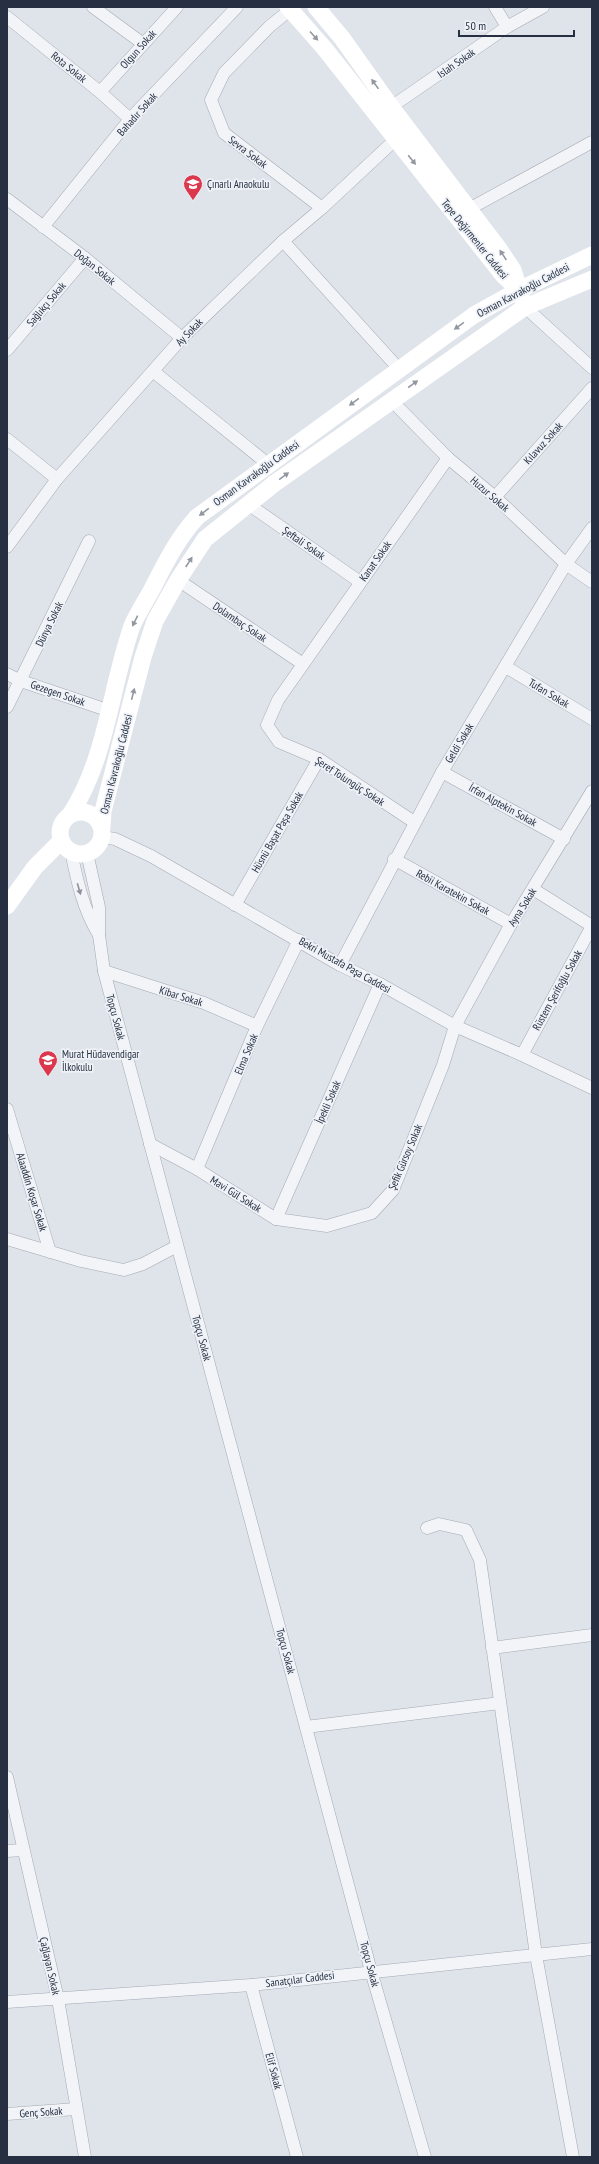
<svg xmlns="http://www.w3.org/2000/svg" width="599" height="2164" font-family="'PT Sans Narrow',sans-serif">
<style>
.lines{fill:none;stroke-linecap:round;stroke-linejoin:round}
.street-casing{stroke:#a4aab4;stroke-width:13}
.street{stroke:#f2f4f8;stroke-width:12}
.secondary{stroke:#fff;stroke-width:17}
.oneway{fill:#9298a0}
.oneway2{fill:#8c929d}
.labels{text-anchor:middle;stroke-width:3.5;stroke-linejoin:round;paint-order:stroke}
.street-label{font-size:11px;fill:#263042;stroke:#eff2f7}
.poi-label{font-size:11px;fill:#263042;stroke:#eff2f7;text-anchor:start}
</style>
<rect width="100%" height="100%" fill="#dfe3ea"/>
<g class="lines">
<g class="street-casing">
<g id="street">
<polyline points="93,7 142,43"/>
<polyline points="495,7 507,27"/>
<polyline points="290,10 270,26 224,73 211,100 224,133 322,208"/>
<polyline points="7,17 100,92 130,119"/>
<polyline points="100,92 177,7"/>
<polyline points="391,107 507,27 543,7"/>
<polyline points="7,199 85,258 182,338"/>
<polyline points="469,209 592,142"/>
<polyline points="43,227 130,119 237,7"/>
<polyline points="283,241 400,370"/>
<polyline points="525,307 592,368"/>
<polyline points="7,350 85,258"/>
<polyline points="154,372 268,464"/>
<polyline points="391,400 448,458 495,497 566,564 592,582"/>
<polyline points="7,439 57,479"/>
<polyline points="495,497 592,388"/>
<polyline points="248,504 360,582"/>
<polyline points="7,547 57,479 182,338 283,241 322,208 396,139"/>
<polyline points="178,580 303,664"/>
<polyline points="506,667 592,719"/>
<polyline points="7,674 21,681 110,711"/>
<polyline points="7,707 89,541"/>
<polyline points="442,772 564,839"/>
<polyline points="414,822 319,759 279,742 267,725 278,700 448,458"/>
<polyline points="102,837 115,839 151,856 340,965 380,984 455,1026 522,1055 592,1088"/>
<path d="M71,851C77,881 83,909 99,935"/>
<polyline points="87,853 99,907 99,935 104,971 371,1971 425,2157"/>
<polyline points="394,859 511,924"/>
<polyline points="533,889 592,926"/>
<polyline points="235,905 319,759"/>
<polyline points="340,965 442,772 566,564 592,528"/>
<polyline points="104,971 204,1003 257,1026"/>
<polyline points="522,1055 592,926"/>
<polyline points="7,1109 50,1252"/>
<polyline points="150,1144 197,1169 276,1219 327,1226 372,1213 393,1190 443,1065 455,1026 511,924 592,791"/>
<polyline points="197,1169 257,1026 299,940"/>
<polyline points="276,1219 380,984"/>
<polyline points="7,1239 81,1261 124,1270 143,1264 177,1246"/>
<polyline points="427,1528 439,1524 466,1530 480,1560 536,1955 573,2157"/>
<polyline points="492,1648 592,1635"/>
<polyline points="306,1727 500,1703"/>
<polyline points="7,1777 58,1999 85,2157"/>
<polyline points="7,1851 23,1850"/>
<polyline points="251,1985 297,2157"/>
<polyline points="7,2002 251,1985 592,1949"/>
<polyline points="7,2114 76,2109"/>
</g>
</g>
<use href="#street" class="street"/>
<g class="secondary">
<polyline points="288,7 325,49 503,275 519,290"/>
<polyline points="316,7 342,38 391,107 499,249 513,270 523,301"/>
<circle cx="81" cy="833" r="21"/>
<path d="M70,815C107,758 110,689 132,626C137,614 145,602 151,591C165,564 177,539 197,517L474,315L519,290L592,255"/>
<polyline points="102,827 103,811 143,657 155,621 178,580 205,539 275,483 525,307 592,279"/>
<polyline points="7,906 35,867 61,841"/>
</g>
</g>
<defs><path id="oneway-solid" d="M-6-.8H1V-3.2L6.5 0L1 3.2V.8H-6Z"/></defs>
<g class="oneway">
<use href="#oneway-solid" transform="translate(314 36) rotate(48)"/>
<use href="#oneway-solid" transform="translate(375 84) rotate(-126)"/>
<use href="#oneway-solid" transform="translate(412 160) rotate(51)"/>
<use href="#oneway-solid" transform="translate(503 255) rotate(-124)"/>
<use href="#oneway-solid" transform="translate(459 326) rotate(144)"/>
<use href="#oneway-solid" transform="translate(413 384) rotate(-36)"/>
<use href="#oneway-solid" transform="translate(354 402) rotate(144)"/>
<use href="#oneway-solid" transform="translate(284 476) rotate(-36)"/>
<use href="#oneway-solid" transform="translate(204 512) rotate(143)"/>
<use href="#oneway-solid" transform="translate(189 562) rotate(-57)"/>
<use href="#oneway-solid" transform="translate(135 621) rotate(116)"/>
<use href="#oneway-solid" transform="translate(133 694) rotate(-76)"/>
</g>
<use class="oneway2" href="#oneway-solid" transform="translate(79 889) rotate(74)"/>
<defs>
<g id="school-pin" transform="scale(1)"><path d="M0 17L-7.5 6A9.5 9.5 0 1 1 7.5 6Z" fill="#db384e" stroke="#eff2f7"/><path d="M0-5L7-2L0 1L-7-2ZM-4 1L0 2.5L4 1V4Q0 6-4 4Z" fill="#fff"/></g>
</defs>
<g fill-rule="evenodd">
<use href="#school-pin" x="193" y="184"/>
<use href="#school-pin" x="48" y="1060"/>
</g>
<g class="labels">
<g class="street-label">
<text transform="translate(138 49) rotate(-48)" y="4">Olgun Sokak</text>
<text transform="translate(456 63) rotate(-35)" y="4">Islah Sokak</text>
<text transform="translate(69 67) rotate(39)" y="4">Rota Sokak</text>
<text transform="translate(137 114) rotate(-48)" y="4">Bahadır Sokak</text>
<text transform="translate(248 152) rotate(37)" y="4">Sevra Sokak</text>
<text transform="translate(475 239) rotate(51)" y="4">Tepe Değirmenler Caddesi</text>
<text transform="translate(95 267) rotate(39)" y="4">Doğan Sokak</text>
<text transform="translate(523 290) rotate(-28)" y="4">Osman Kavrakoğlu Caddesi</text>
<text transform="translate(46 304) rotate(-50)" y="4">Sağlıkçı Sokak</text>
<text transform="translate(189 332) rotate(-46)" y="4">Ay Sokak</text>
<text transform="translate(543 443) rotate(-48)" y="4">Kılavuz Sokak</text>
<text transform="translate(256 473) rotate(-36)" y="4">Osman Kavrakoğlu Caddesi</text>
<text transform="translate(490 494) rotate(41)" y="4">Huzur Sokak</text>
<text transform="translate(304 543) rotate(35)" y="4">Şeftali Sokak</text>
<text transform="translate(375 561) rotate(-55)" y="4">Kanat Sokak</text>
<text transform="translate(240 622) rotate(34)" y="4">Dolambaç Sokak</text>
<text transform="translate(49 624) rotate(-64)" y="4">Dünya Sokak</text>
<text transform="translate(58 693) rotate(19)" y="4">Gezegen Sokak</text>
<text transform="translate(549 693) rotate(31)" y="4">Tufan Sokak</text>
<text transform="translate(459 743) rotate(-59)" y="4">Geldi Sokak</text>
<text transform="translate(116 764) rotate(-76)" y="4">Osman Kavrakoğlu Caddesi</text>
<text transform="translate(350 781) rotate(33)" y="4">Şeref Tolungüç Sokak</text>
<text transform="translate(503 805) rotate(29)" y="4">İrfan Alptekin Sokak</text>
<text transform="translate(277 832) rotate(-60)" y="4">Hüsnü Başat Paşa Sokak</text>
<text transform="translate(453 892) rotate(29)" y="4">Rebii Karatekin Sokak</text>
<text transform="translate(522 907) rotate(-58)" y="4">Ayna Sokak</text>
<text transform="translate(345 965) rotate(29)" y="4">Bekri Mustafa Paşa Caddesi</text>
<text transform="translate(557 990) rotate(-61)" y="4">Rüstem Şerifoğlu Sokak</text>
<text transform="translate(181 996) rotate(17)" y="4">Kibar Sokak</text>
<text transform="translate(116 1017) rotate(75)" y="4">Topçu Sokak</text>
<text transform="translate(246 1054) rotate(-67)" y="4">Elma Sokak</text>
<text transform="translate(328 1102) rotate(-66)" y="4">İpekli Sokak</text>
<text transform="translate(405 1157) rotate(-67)" y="4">Şefik Gürsoy Sokak</text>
<text transform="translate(32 1192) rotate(73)" y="4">Alaaddin Koşar Sokak</text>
<text transform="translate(236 1194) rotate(32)" y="4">Mavi Gül Sokak</text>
<text transform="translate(202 1338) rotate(75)" y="4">Topçu Sokak</text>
<text transform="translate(286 1651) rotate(75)" y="4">Topçu Sokak</text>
<text transform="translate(370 1964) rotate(75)" y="4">Topçu Sokak</text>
<text transform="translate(50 1966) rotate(77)" y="4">Çağlayan Sokak</text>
<text transform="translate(300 1979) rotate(-7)" y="4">Sanatçılar Caddesi</text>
<text transform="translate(274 2071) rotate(75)" y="4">Elif Sokak</text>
<text transform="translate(41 2112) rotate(-4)" y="4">Genç Sokak</text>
</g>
<g class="poi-label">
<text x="207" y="188">Çınarlı Anaokulu</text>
<text x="62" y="1058">Murat Hüdavendigar<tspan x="62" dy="13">İlkokulu</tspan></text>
</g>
</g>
<rect width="599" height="2164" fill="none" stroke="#263042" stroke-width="16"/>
<path d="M459 30v6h115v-6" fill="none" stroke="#263042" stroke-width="2"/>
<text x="465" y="30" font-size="12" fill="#263042" stroke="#eff2f7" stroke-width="3" paint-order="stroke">50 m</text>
</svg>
